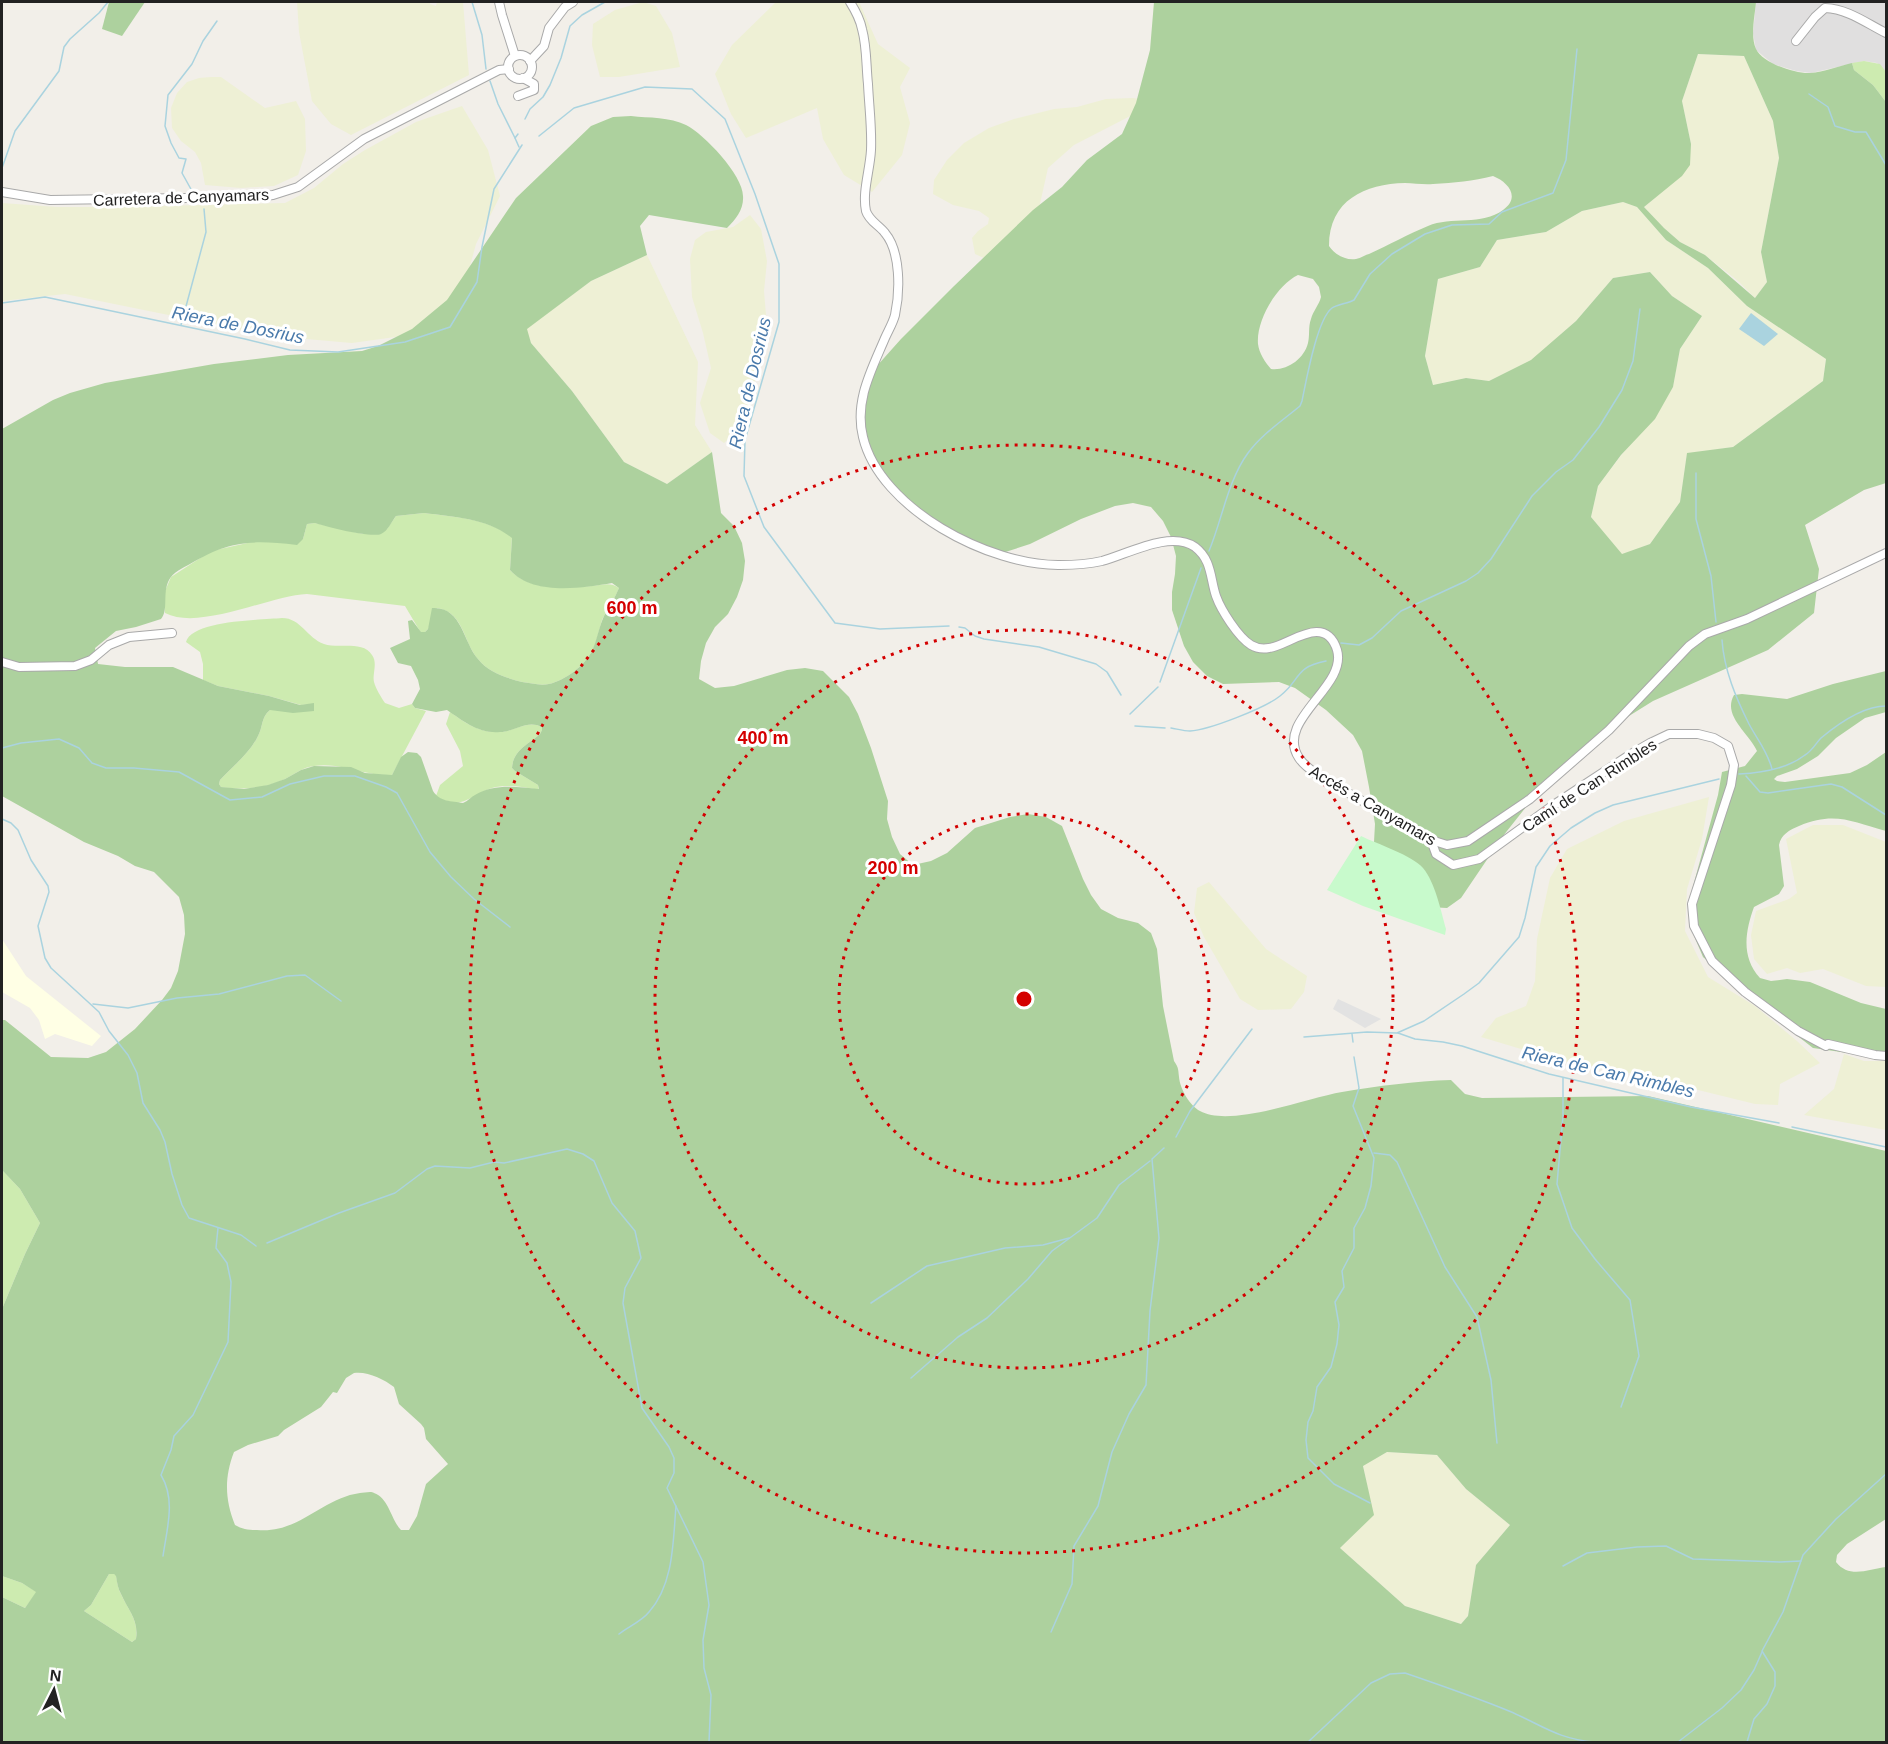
<svg xmlns="http://www.w3.org/2000/svg" width="1888" height="1744" font-family="Arial,sans-serif">
<style>
.residential{fill:#e0dfdf}
.education{fill:#ffffe5}
.farmland{fill:#eef0d5}
.grass{fill:#cdebb0}
.forest{fill:#add19e;fill-rule:evenodd}
.park{fill:#c8facc}
.parking{fill:#e2e2e2}
.water{fill:#aad3df}
.lines{fill:none;stroke-linecap:round;stroke-linejoin:round}
.stream{stroke:#aad3df;stroke-width:1.5}
.minor-casing{stroke:#a9a9a9;stroke-width:10}
.minor{stroke:#fff;stroke-width:8}
.ring{fill:none;stroke:#d40000;stroke-width:3;stroke-dasharray:3 6}
.labels{text-anchor:middle;stroke-width:6;stroke-linejoin:round;paint-order:stroke}
.street-label{font-size:16px;fill:#222;stroke:#fff}
.water-label{font-size:18px;font-style:italic;fill:#4a7aab;stroke:#fff}
.centre{fill:#d40000;stroke:#fff;stroke-width:3}
.ring-label{font-size:18px;text-anchor:middle;font-weight:bold;fill:#d40000;stroke:#fff;stroke-width:6;stroke-linejoin:round;paint-order:stroke}
</style>
<rect width="100%" height="100%" fill="#f2efe9"/>
<polygon class="residential" points="1756,2 1886,2 1886,72 1877,63 1864,61 1811,73 1796,71 1773,64 1756,50 1753,33"/>
<polygon class="education" points="2,939 26,976 101,1036 92,1046 55,1034 45,1039 39,1020 30,1008 2,992"/>
<g class="farmland">
<polygon points="297,2 430,2 430,4 436,6 437,2 463,2 469,75 351,135 331,124 312,101 299,32"/>
<polygon points="643,2 656,6 672,33 680,67 619,77 600,77 592,45 593,24 615,10"/>
<polygon points="776,2 859,2 878,44 910,68 900,87 910,123 902,155 872,192 844,175 823,139 817,108 746,138 731,114 715,74 732,45"/>
<polygon points="1698,54 1744,56 1773,121 1779,158 1761,252 1767,282 1755,298 1738,281 1705,255 1680,242 1664,228 1644,207 1657,196 1691,144 1682,101"/>
<polygon points="211,77 221,77 265,108 296,101 305,119 306,151 298,175 274,186 241,188 205,185 201,163 195,152 181,141 172,128 171,108 177,93 187,82 199,78"/>
<polygon points="1132,98 1149,100 1140,111 1074,145 1048,168 1037,217 997,264 975,254 972,238 978,231 988,224 989,218 979,211 953,205 933,194 934,180 947,160 964,143 989,128 1014,119 1054,109 1077,107 1106,99"/>
<polygon points="462,106 488,150 500,196 476,244 462,295 417,334 352,343 272,336 65,294 2,301 2,203 57,207 116,207 285,203 314,188 343,164 365,150 416,122"/>
<polygon points="1623,202 1637,207 1666,240 1708,268 1747,306 1826,359 1823,381 1733,447 1687,454 1680,502 1650,544 1622,555 1591,517 1598,486 1673,387 1680,349 1702,316 1672,296 1650,272 1613,278 1576,321 1531,361 1489,381 1466,378 1433,385 1425,356 1438,279 1480,267 1497,240 1546,232 1582,211"/>
<polygon points="750,215 761,229 767,261 764,291 767,327 752,394 740,428 724,443 710,433 700,403 711,368 703,333 692,297 690,259 695,240 706,232 733,227"/>
<polygon points="647,255 698,362 695,425 712,452 667,484 624,462 572,391 531,343 526,329 591,281"/>
<polygon points="1709,797 1702,839 1687,889 1685,931 1708,977 1755,1006 1797,1041 1820,1063 1780,1084 1778,1105 1755,1104 1621,1071 1561,1061 1481,1037 1496,1018 1526,1006 1535,981 1537,939 1550,878 1567,849 1624,821"/>
<polygon points="1813,825 1843,825 1886,842 1886,987 1866,986 1823,969 1800,973 1787,968 1767,974 1754,959 1751,935 1756,911 1789,899 1797,893 1786,839"/>
<polygon points="1209,882 1266,949 1307,976 1304,992 1291,1009 1258,1010 1240,999 1204,937 1194,913 1197,888"/>
<polygon points="1844,1054 1864,1061 1886,1061 1886,1130 1804,1115 1834,1089"/>
<polygon points="1387,1452 1437,1455 1466,1489 1510,1525 1476,1565 1468,1616 1461,1624 1405,1606 1340,1548 1373,1515 1363,1465"/>
</g>
<g class="grass">
<polygon points="1864,61 1880,64 1886,72 1886,102 1873,85 1854,70 1852,63"/>
<path d="M424,513C454,517 487,518 512,537L510,570C529,591 566,588 592,586C603,585 610,582 619,588C615,599 607,609 602,620C599,630 597,641 592,651C584,666 566,680 549,684C540,686 531,683 522,682C506,678 488,672 478,659C463,642 464,612 437,608L428,629L425,632L421,633L405,606L307,594C268,596 200,631 165,613V591L171,577L211,551L252,542L303,539L307,524L315,523L363,534L387,529L396,516Z"/>
<path d="M282,618C301,618 307,638 324,644C338,649 363,640 372,655C378,663 372,674 374,682C376,689 381,697 385,703L399,708L412,704L415,708L426,711L392,775C384,775 376,775 369,773C351,770 334,763 314,766C303,767 295,774 285,779C265,789 242,790 221,787L219,784L220,780C233,766 250,753 258,736C263,727 261,717 270,710L314,704L301,705L269,696L218,686L203,680V664L200,652L186,642C192,620 262,620 282,618Z"/>
<path d="M450,712C465,723 480,733 499,732C514,732 527,719 542,727V730L540,734C529,744 513,750 512,768L515,771L538,785L539,790C524,787 507,784 492,788C473,794 458,813 436,796L440,785L463,766L460,751L446,724Z"/>
<polygon points="2,1170 20,1189 40,1223 25,1254 2,1309"/>
<path d="M109,1574H114L116,1575C117,1581 118,1589 121,1594C128,1610 139,1620 136,1639L132,1642L84,1611L91,1605Z"/>
<polygon points="2,1576 22,1583 37,1592 25,1608 2,1597"/>
</g>
<g class="forest">
<polygon points="109,2 145,2 122,36 102,29"/>
<path d="M1154,2H1756C1755,15 1750,36 1756,49C1762,63 1796,74 1810,73C1824,72 1839,66 1852,63L1854,70L1873,85L1886,102V483L1864,490L1805,525L1819,569L1814,613L1768,650L1653,701L1621,721L1537,793L1503,836L1461,898L1447,908L1428,907L1377,861L1374,842L1375,824L1369,787L1362,751L1353,735L1326,710L1295,688L1279,682L1223,684L1207,676L1193,662L1184,646L1172,610V592L1175,574L1176,556L1171,537L1163,521L1151,507L1133,503L1115,506L1081,519L1030,544L996,555L977,551L961,543L945,532L903,496L866,455L861,401L876,367L901,339L953,287L1033,210L1062,187L1087,160L1122,134L1136,103L1150,50ZM1698,54L1744,56L1773,121L1779,158L1761,252L1767,282L1755,298L1705,255L1680,242L1664,228L1644,207L1682,176L1690,165L1691,144L1682,101ZM1493,176C1508,182 1521,197 1503,210C1482,226 1451,216 1428,226C1408,234 1389,245 1369,254C1365,255 1361,258 1356,259C1346,261 1334,254 1329,246C1329,200 1365,184 1405,183C1414,183 1424,185 1433,184C1454,183 1473,181 1493,176ZM1623,202L1637,207L1666,240L1708,268L1747,306L1826,359L1823,381L1733,447L1687,453L1680,502L1650,544L1622,554L1591,517L1598,486L1621,455L1655,419L1673,387L1680,349L1702,316L1672,296L1650,272L1613,278L1576,321L1531,360L1489,381L1466,378L1433,385L1425,356L1438,279L1480,267L1497,240L1546,232L1582,211ZM1298,275L1313,279L1319,287L1321,297C1319,305 1313,311 1311,319C1308,327 1310,335 1308,343C1304,359 1287,371 1271,369C1265,362 1259,353 1258,344C1256,320 1277,285 1298,275Z"/>
<path d="M631,116C649,118 670,117 686,125C704,134 743,175 743,196C744,209 736,219 727,228L649,215L640,226L647,255L591,281L527,329L531,343L572,391L624,462L667,484L712,452L721,513L734,526L742,543L745,561L743,580L737,597L728,614L715,627L706,643L701,661L699,679L715,688L734,686L787,670L805,668L823,671L849,697L858,714L871,748L888,801L887,819L892,837L900,854L913,865L931,861L947,853L975,828L1010,817L1028,814L1046,817L1062,826L1083,879L1091,895L1101,909L1118,918L1138,923L1151,933L1157,949L1163,1006L1174,1061C1179,1068 1178,1070 1179,1077C1180,1089 1190,1106 1200,1111C1230,1128 1307,1098 1342,1092C1378,1086 1415,1081 1451,1080L1465,1094L1482,1098L1648,1096L1886,1151V1519L1847,1544L1837,1555L1836,1562C1849,1579 1869,1569 1886,1567V1742H2V1597L25,1608L36,1592L22,1583L2,1576V1309L25,1254L40,1223L20,1189L2,1170V1020H5L51,1057L88,1058L106,1052L135,1029L162,1000L171,988L178,971L185,934L184,915L179,897L154,872L135,866L118,856L84,842L2,796V429L53,400L70,393L105,383L214,364L288,355L362,351L378,346L412,329L447,300L516,198L591,126L613,117ZM424,513C454,517 487,518 512,538L510,570C533,596 582,588 612,583L619,588C615,598 609,607 604,616C599,627 597,640 592,651C584,666 566,680 549,684C540,686 531,683 522,682C506,678 488,672 478,659C463,642 462,606 432,608L428,629L425,632H421L412,620L408,621L410,639L390,648L398,663L411,666L418,680L420,689L412,704L415,708L436,712L447,710C463,721 479,734 500,732C514,732 527,719 542,727V730L540,734C529,744 513,750 512,768L515,771L538,785L539,789C517,787 495,783 475,795C471,797 468,801 463,803C451,801 440,802 433,791L421,757L417,753L408,752L401,757L392,775L365,773L351,767L314,766L301,770L285,779L268,785L244,789L221,787L219,784L220,780C233,766 250,753 258,736C263,727 261,717 270,710L293,713L314,711V703L300,705L269,696L218,686L173,667H125L98,664L95,648L116,631L136,627L161,619C169,610 162,593 169,580C173,572 183,568 190,564C230,540 252,540 297,545L303,539L307,524L315,523C327,527 371,538 381,534C388,531 392,521 396,516ZM354,1373C367,1371 384,1379 394,1387L399,1404L421,1424L424,1428L426,1439L448,1464L426,1484L417,1516L409,1530H401C391,1520 389,1498 374,1493C371,1491 364,1493 360,1493C322,1498 299,1534 257,1530C248,1530 242,1529 235,1525C225,1500 224,1478 234,1452L248,1445L278,1436L284,1430L321,1407L333,1392L337,1393L346,1378ZM1387,1452L1437,1455L1466,1489L1510,1525L1476,1565L1468,1616L1461,1624L1405,1606L1340,1548L1374,1515L1363,1466ZM109,1574H114L116,1576C117,1582 118,1589 121,1594C128,1610 139,1620 136,1639L132,1642L84,1611L91,1605Z"/>
<path d="M1886,671V712L1865,718L1836,738L1818,756L1797,769L1777,776L1774,779L1777,781L1785,782L1850,773L1867,765L1886,752V831C1852,822 1835,811 1799,826C1790,830 1781,834 1779,845L1784,886L1779,894L1754,907C1745,932 1741,957 1760,978L1771,981L1787,979L1810,982L1861,1003L1886,1009V1058H1883L1813,1048L1755,1003L1703,957L1692,931L1690,918L1692,890L1718,795L1722,772L1745,766L1757,751C1749,733 1722,716 1734,695L1742,694L1787,699L1833,684Z"/>
</g>
<path class="park" d="M1361,836C1377,844 1412,855 1423,868C1435,882 1441,911 1446,929L1445,935L1363,906L1327,890Z"/>
<polygon class="parking" points="1338,999 1381,1019 1365,1028 1333,1009"/>
<polygon class="water" points="1751,313 1778,334 1764,346 1739,329"/>
<g class="lines">
<g class="stream">
<polyline points="472,2 482,35 486,69"/>
<polyline points="490,81 498,104 515,138"/>
<polyline points="1809,94 1828,107 1835,126 1855,132 1866,132 1886,165"/>
<polyline points="525,119 530,109 543,97 550,85 561,58 570,26 582,15 605,2"/>
<polyline points="518,134 515,138 519,147"/>
<polyline points="539,136 574,108 645,87 692,89 725,119 755,194 779,264 779,322 745,440 744,476 764,527 835,623 880,629 949,626"/>
<polyline points="2,168 15,131 59,71 64,47 70,39 99,13 108,2"/>
<polyline points="192,191 182,173 186,159 179,158 171,143 165,126 168,95 192,64 203,41 217,21"/>
<polyline points="2,303 45,297 245,339 290,350 338,352 405,342 450,327 477,282 482,247 494,189 522,145"/>
<polyline points="181,325 206,232 204,209"/>
<polyline points="1696,473 1696,519 1711,576 1716,622"/>
<path d="M1209,551C1222,520 1228,480 1248,453C1262,434 1282,421 1300,406L1302,401C1306,382 1317,319 1332,308C1336,305 1349,303 1354,300L1370,274L1392,254L1425,234L1452,225L1489,224L1502,212L1553,193L1566,160L1577,49"/>
<polyline points="959,627 965,628 975,636 984,639 1039,647 1096,664 1107,672 1121,695"/>
<path d="M1722,640C1724,670 1736,698 1749,724C1758,741 1767,750 1772,769"/>
<polyline points="1341,643 1359,645 1372,638 1401,611 1466,581 1478,573 1491,559 1532,496 1556,472 1573,460 1599,427 1622,390 1633,361 1640,309"/>
<polyline points="1160,682 1201,568"/>
<polyline points="1130,714 1158,687"/>
<polyline points="1135,726 1165,728"/>
<path d="M1171,728C1177,729 1184,731 1190,731C1209,730 1265,708 1280,696C1301,680 1294,667 1326,661"/>
<polyline points="2,748 21,743 59,739 79,748 92,763 106,768 134,768 179,772 230,800 262,797 290,784 324,776 355,776 386,787 397,793 430,852 451,877 474,899 510,927"/>
<path d="M1739,774C1761,773 1787,769 1805,755C1812,751 1816,743 1821,738C1839,723 1863,706 1886,706"/>
<polyline points="1746,776 1760,792 1768,793 1831,784 1842,787 1886,815"/>
<polyline points="2,819 11,823 18,830 31,860 48,886 49,892 38,926 45,958 51,968 99,1012 109,1031 128,1055 137,1073 143,1103 160,1130 165,1142 172,1174 182,1205 189,1218 241,1235 256,1246"/>
<polyline points="93,1004 128,1008 177,998 219,994 287,976 305,975 341,1001"/>
<polyline points="1398,1033 1415,1039 1443,1042 1462,1046 1549,1074 1691,1107 1779,1123"/>
<polyline points="1352,1034 1353,1042"/>
<polyline points="1304,1037 1367,1032 1397,1033 1424,1021 1464,994 1479,983 1519,937 1525,918 1536,867 1550,846 1571,828 1595,813 1613,805 1719,779"/>
<polyline points="1354,1057 1359,1088 1353,1106 1374,1158 1371,1186 1365,1208 1354,1228 1354,1248 1342,1271 1344,1287 1335,1302 1339,1325 1337,1344 1331,1367 1317,1387 1313,1411 1308,1422 1306,1440 1308,1458 1334,1484 1370,1503"/>
<polyline points="1563,1078 1563,1116 1557,1184 1572,1228 1595,1259 1630,1300 1639,1356 1621,1407"/>
<polyline points="1792,1127 1886,1147"/>
<polyline points="1176,1137 1190,1111 1252,1029"/>
<polyline points="1374,1153 1390,1155 1397,1162 1445,1267 1477,1317 1491,1380 1497,1443"/>
<polyline points="267,1243 339,1213 395,1193 427,1169 435,1166 470,1168 494,1162 504,1163 567,1149 583,1154 594,1161 612,1203 635,1231 641,1258 625,1288 623,1303 642,1408 669,1447 674,1458 674,1473 667,1488 703,1562 709,1605 703,1640 704,1668 711,1695 709,1742"/>
<polyline points="871,1303 927,1266 1005,1248 1043,1245 1069,1238"/>
<polyline points="911,1378 958,1337 987,1318 1028,1279 1052,1251 1097,1218 1119,1185 1150,1161"/>
<path d="M163,1556C167,1528 176,1500 161,1475L171,1450L174,1436L193,1415L228,1342L231,1282L227,1263L216,1248L218,1228"/>
<polyline points="1563,1566 1587,1553 1637,1547 1666,1546 1693,1559 1780,1562 1801,1561"/>
<polyline points="1051,1632 1072,1584 1074,1546 1098,1506 1112,1452 1129,1414 1146,1385 1150,1311 1159,1238 1152,1159 1164,1148"/>
<path d="M619,1634C628,1627 642,1621 649,1612C674,1584 673,1541 676,1506"/>
<path d="M1308,1742L1371,1683L1390,1674L1405,1673C1440,1685 1475,1697 1509,1711C1542,1725 1557,1739 1595,1742"/>
<polyline points="1678,1742 1722,1708 1741,1690 1754,1670 1762,1652"/>
<polyline points="1747,1742 1754,1719 1767,1704 1775,1686 1775,1672 1762,1651 1783,1612 1803,1555 1836,1519 1886,1474"/>
</g>
<g class="minor-casing">
<g id="minor">
<polyline points="499,2 502,15 515,56"/>
<path d="M850,2C855,10 860,19 862,29C867,47 866,66 868,84C869,106 872,128 871,150C870,170 862,192 866,211C869,221 879,225 885,233C901,252 900,292 895,315C893,323 888,331 885,338C872,369 854,401 863,437C880,509 990,566 1060,565C1073,565 1089,564 1102,561C1128,554 1170,530 1195,547C1212,560 1210,578 1216,596C1221,610 1238,637 1251,645C1256,648 1263,649 1269,648C1288,646 1325,612 1337,650C1348,687 1274,720 1299,758C1305,767 1314,772 1322,778L1431,840L1447,845L1468,841L1530,799L1609,730L1689,646L1705,634L1747,619L1886,553"/>
<path d="M1796,41L1815,17L1825,8C1848,9 1866,23 1886,33"/>
<circle cx="520" cy="67" r="12"/>
<polyline points="530,61 544,46 549,28 565,7 573,2"/>
<polyline points="518,96 534,90 534,84 523,78"/>
<polyline points="2,192 50,200 255,197 273,195 298,187 364,139 499,70 509,69"/>
<polyline points="2,662 19,667 75,666 91,660 109,645 129,637 172,633"/>
<polyline points="1431,840 1436,854 1453,865 1479,859 1552,806 1631,754 1650,743 1669,734 1698,734 1714,738 1728,746 1734,765 1731,785 1692,904 1694,926 1712,961 1745,992 1798,1031 1826,1046 1828,1044 1875,1055 1886,1056"/>
</g>
</g>
<use href="#minor" class="minor"/>
</g>
<g class="ring">
<circle cx="1024" cy="999" r="185"/>
<circle cx="1024" cy="999" r="369"/>
<circle cx="1024" cy="999" r="554"/>
</g>
<g class="labels">
<g class="street-label">
<text transform="translate(181 197) rotate(-2)" y="6">Carretera de Canyamars</text>
<text transform="translate(1589 785) rotate(-33)" y="6">Camí de Can Rimbles</text>
<text transform="translate(1373 805) rotate(30)" y="6">Accés a Canyamars</text>
</g>
<g class="water-label">
<text transform="translate(238 325) rotate(11)" y="6">Riera de Dosrius</text>
<text transform="translate(750 383) rotate(-77)" y="6">Riera de Dosrius</text>
<text transform="translate(1608 1072) rotate(13)" y="6">Riera de Can Rimbles</text>
</g>
</g>
<circle cx="1024" cy="999" r="9" class="centre"/>
<g class="ring-label">
<text x="632" y="614">600 m</text>
<text x="763" y="744">400 m</text>
<text x="893" y="874">200 m</text>
</g>
<rect width="1888" height="1744" fill="none" stroke="#222222" stroke-width="6"/>
<g transform="translate(54 1690) rotate(6)" stroke="#ffffff" stroke-width="4.5" paint-order="stroke">
<path d="M0-4.5L10 22L0 15L-10 22Z" fill="#222222"/>
<text y="-9" font-size="16" font-weight="bold" text-anchor="middle" fill="#222222">N</text>
</g>
</svg>
